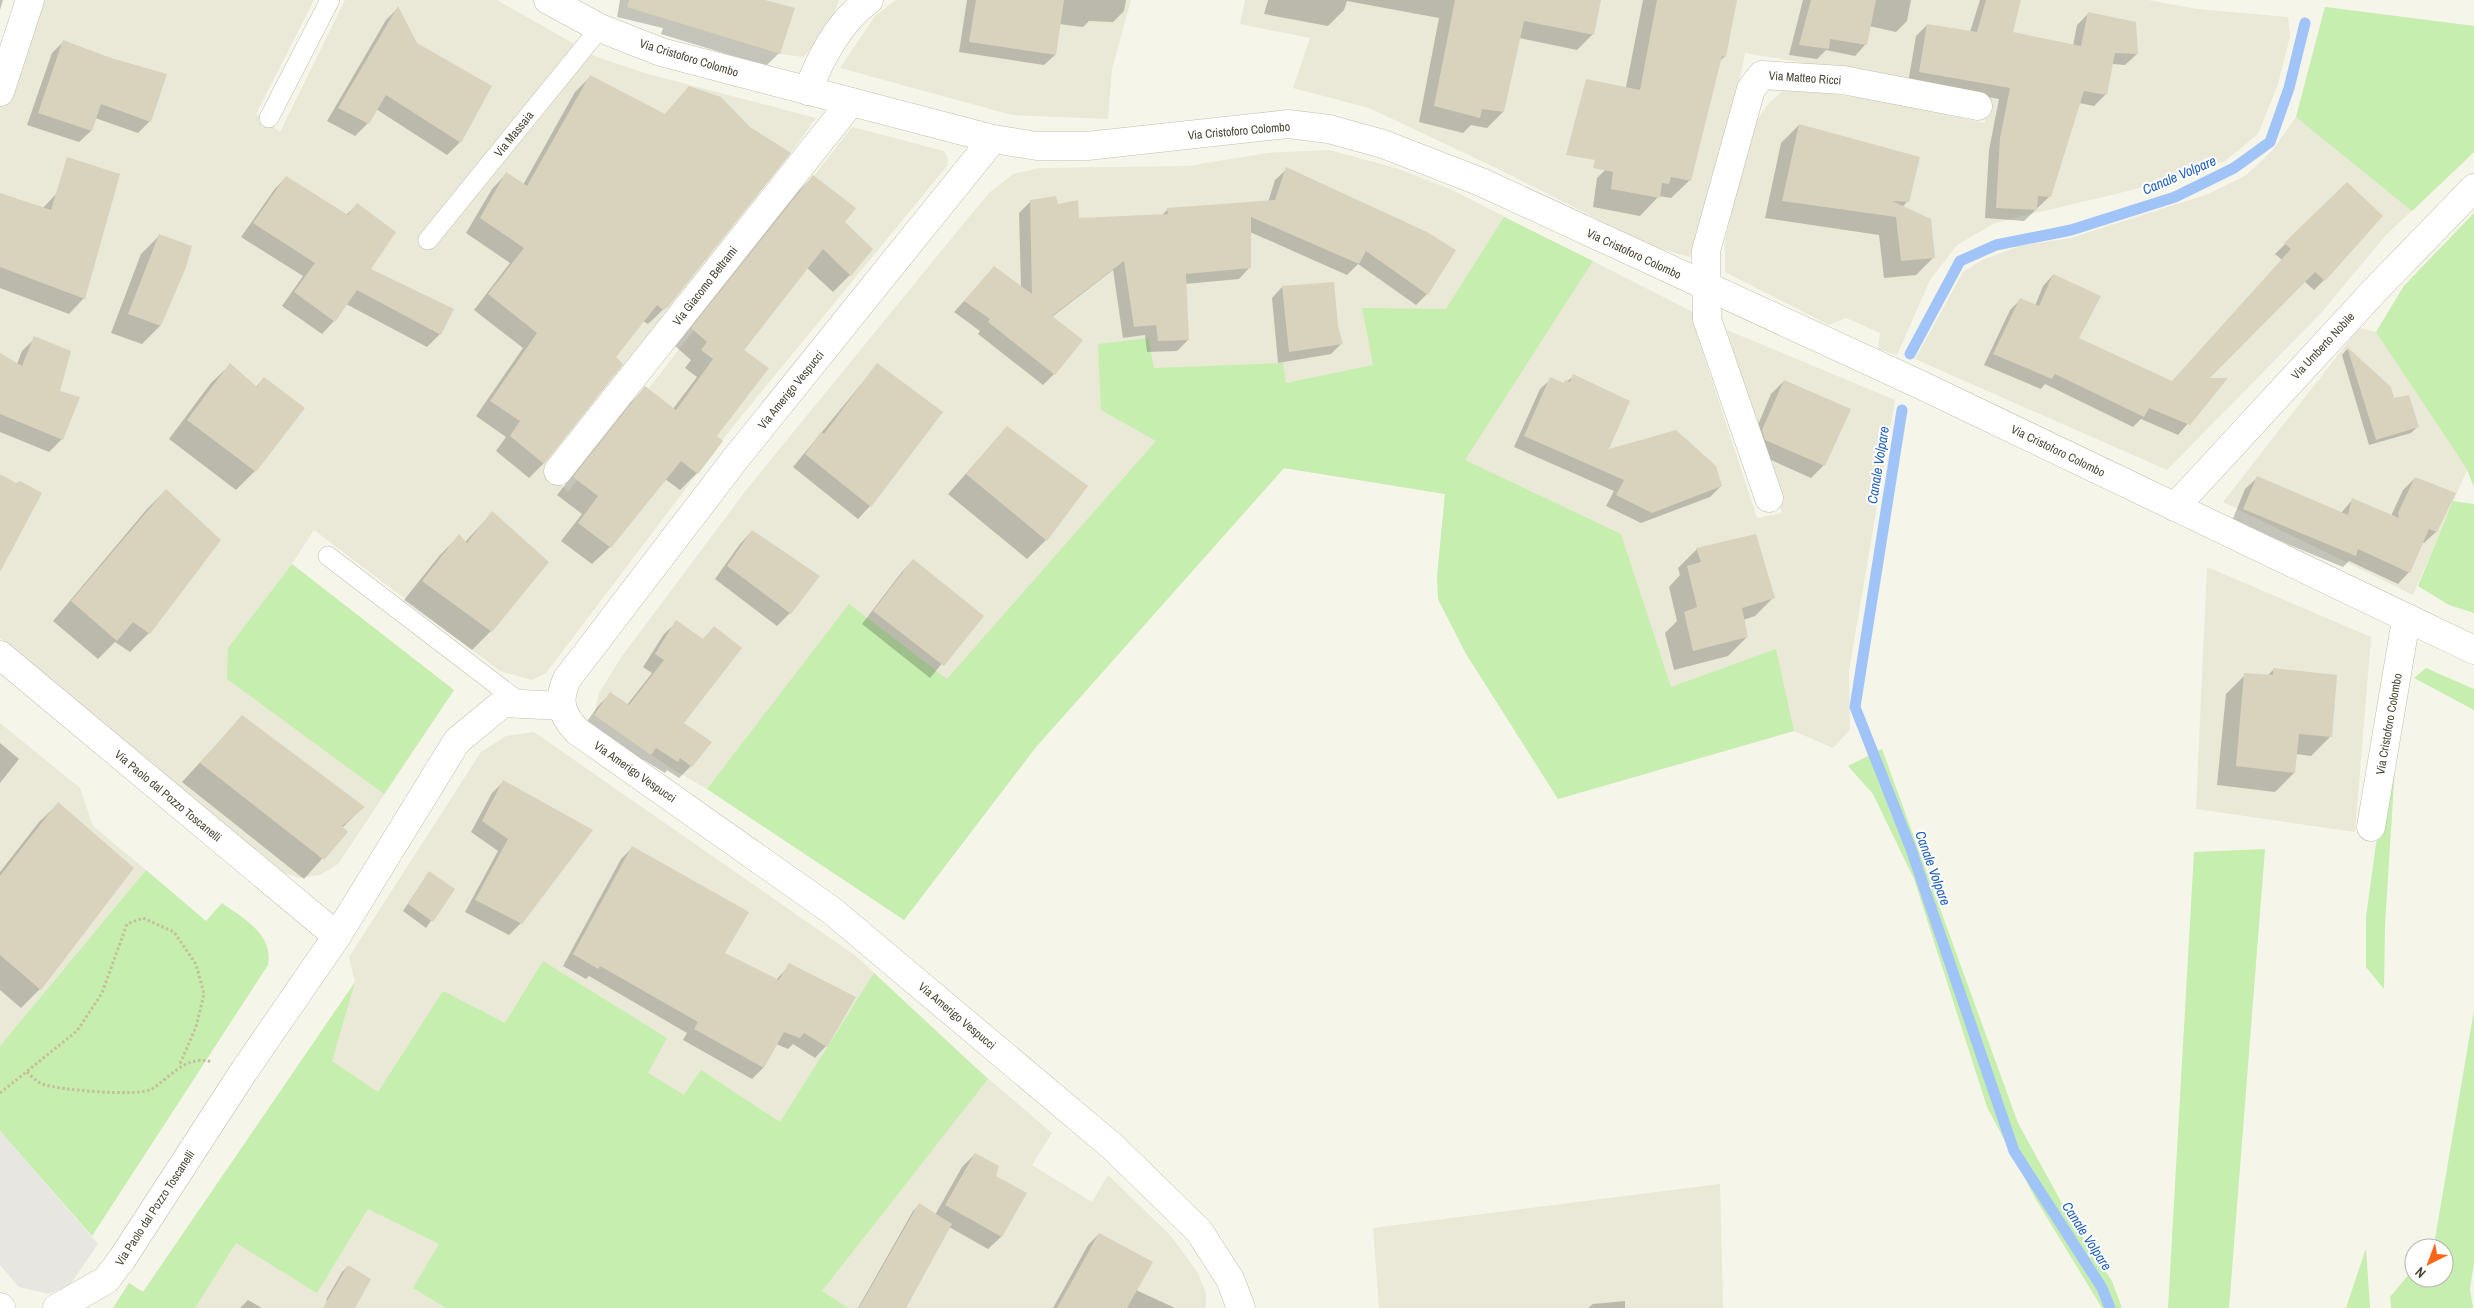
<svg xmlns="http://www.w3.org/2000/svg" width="2474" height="1308" font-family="'Archivo Narrow',sans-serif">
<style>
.residential{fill:#eae8d7}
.green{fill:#c6eeaf}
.parking{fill:#e7e6e1}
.shadow{fill:#0003}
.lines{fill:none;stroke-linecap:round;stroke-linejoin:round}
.stream{stroke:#a1c4f8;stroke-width:11}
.building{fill:#d9d3bd}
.lane-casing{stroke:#c3bfab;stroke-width:20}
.street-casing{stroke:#c3bfab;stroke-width:29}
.path{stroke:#c6bf9a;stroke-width:3;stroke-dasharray:2.5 2.5;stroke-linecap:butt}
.lane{stroke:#fff;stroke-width:19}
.street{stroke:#fff;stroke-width:28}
.labels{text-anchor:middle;stroke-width:4;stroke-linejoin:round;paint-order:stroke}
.street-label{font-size:12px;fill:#4b4736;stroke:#fff}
.water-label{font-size:14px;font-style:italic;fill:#2462c3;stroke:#fff}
</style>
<rect width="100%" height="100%" fill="#f6f5e9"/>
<g class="residential">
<polygon points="25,0 314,0 256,114 280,132 345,0 497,0 597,57 648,74 816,118 791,153 544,466 568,492 852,127 944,151 948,158 947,166 734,425 546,673 532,680 500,671 314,530 292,564 454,690 338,864 320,875 299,878 281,872 0,638 0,77"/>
<polygon points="629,0 839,0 828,34 803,57 780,54 628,4"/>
<polygon points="896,0 1131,0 1112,69 1108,119 1012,115 840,68 875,16"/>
<polygon points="1245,0 2148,0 2197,9 2288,17 2290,37 2278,84 2258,134 2225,161 2144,187 1995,223 1957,245 1930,280 1897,355 1878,349 1880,333 1846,318 1829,325 1725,272 1725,240 1753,126 1768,104 1785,89 1814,91 1879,101 1985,123 1986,93 1745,53 1727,143 1690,257 1651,246 1492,166 1369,108 1293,88 1310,38 1240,24"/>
<polygon points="2325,7 2474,26 2474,152 2386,235 2321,313 2167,470 1915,359 1963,272 1982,260 2020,246 2071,238 2208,194 2245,176 2272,151 2296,117"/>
<polygon points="1329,150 1396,168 1450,189 1701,316 1697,335 1757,518 1782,513 1727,330 1895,400 1849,671 1850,730 1833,748 1794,731 1558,799 1461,643 1438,599 1437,577 1445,494 1284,468 1036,747 904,920 707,789 672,769 594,715 599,693 622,656 747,489 969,217 989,193 1013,174 1040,168 1188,166 1267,153"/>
<polygon points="2474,213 2474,487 2467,470 2413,595 2223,502 2359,328 2376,332 2404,286"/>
<polygon points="2207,567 2371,637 2355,832 2196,809"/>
<polygon points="0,723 80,788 93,826 146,870 0,1046"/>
<polygon points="534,732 856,956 962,1056 1052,1133 1032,1165 1092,1202 1108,1175 1171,1236 1198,1273 1206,1293 1206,1308 113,1308 129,1283 143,1292 355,982 349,957 481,752 506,736"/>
<polygon points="1720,1184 1723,1308 1379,1308 1373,1228"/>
</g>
<g class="green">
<polygon points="2325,7 2474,26 2474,152 2412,211 2296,117"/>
<polygon points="2474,213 2474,487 2467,469 2376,332 2404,286"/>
<polygon points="1504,217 1593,261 1465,460 1621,534 1671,687 1776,649 1794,731 1558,799 1466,654 1438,599 1437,577 1445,494 1284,468 1036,747 904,920 707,789 849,604 947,679 1156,441 1101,410 1098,344 1148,338 1154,368 1283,363 1286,383 1373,365 1362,308 1446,309"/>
<polygon points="2453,501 2474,504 2474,613 2449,605 2418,586"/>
<polygon points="292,564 454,690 384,794 227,679 228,648"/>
<polygon points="2426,668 2474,689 2474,710 2414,678"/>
<polygon points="2397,735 2385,925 2384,989 2366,967 2366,917 2376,844"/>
<polygon points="1882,749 2018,1123 2070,1218 2112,1281 2122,1308 2102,1308 2035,1198 1987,1107 1914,879 1873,794 1848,766"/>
<polygon points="2265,849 2229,1308 2168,1308 2194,852"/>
<path d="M146,870L206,921L222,903C243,918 274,934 268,965L92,1236L0,1131V1046Z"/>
<polygon points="543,961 667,1038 648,1073 684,1095 701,1070 780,1122 874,973 988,1079 822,1291 848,1308 446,1308 413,1288 439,1244 368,1209 317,1293 236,1243 195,1308 113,1308 129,1283 143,1292 355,982 332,1061 378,1092 443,991 505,1023"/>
<polygon points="2474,1010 2474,1262 2470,1289 2473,1308 2391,1308 2390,1297 2414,1268 2414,1278 2444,1278 2444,1248 2429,1248 2435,1239"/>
<polygon points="2366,1248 2370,1308 2346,1308"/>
</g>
<polygon class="parking" points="0,1131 98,1244 69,1286 49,1294 19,1287 0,1265"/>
<g class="shadow">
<polygon points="0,0 3,0 0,10"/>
<polygon points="620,0 760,0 779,53 766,66 661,34 663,28 617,17"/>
<polygon points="967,0 1126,0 1124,11 1113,22 1089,21 1083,27 1059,24 1055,55 1044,65 959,52"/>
<polygon points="1268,0 1600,0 1593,34 1577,50 1519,38 1503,112 1487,128 1471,125 1463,133 1419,122 1439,18 1347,1 1344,10 1328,26 1264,14"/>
<polygon points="1643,0 1736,0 1725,56 1719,62 1690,180 1671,198 1659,196 1640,216 1593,207 1597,178 1611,164"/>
<polygon points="1803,0 1911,0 1907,21 1896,32 1869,26 1865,45 1855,56 1826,50 1817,59 1789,55"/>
<polygon points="1980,0 2019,0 2012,33 2073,46 2077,25 2089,13 2137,54 2125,65 2112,64 2106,94 2094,106 2079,103 2049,197 2024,221 1985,218 1989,150 1999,99 1908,83 1916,36 1927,25 1970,32"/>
<polygon points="398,8 460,142 447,155 376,109 368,123 355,136 327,121 386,20"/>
<polygon points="64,41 150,121 138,133 95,118 91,131 79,142 27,125 52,53"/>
<polygon points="590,77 664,115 689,88 749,128 667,306 648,324 643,321 614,358 544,463 529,478 496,451 506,437 476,416 523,348 474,310 510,263 466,233 492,189 506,174 523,185 575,92"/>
<polygon points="1799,125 1908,201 1902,207 1934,257 1916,275 1884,278 1879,235 1765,218 1781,143"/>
<polygon points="1287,169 1427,294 1416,305 1358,264 1347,275 1250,232 1250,267 1239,279 1185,284 1188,340 1177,351 1147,352 1145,335 1123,338 1113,270 1052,317 1054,374 1043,385 978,334 980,331 954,312 994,268 1021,287 1019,213 1030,202 1057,206 1078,220 1162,215 1168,209 1268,202 1275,180"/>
<polygon points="286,177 346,215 357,205 370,270 440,334 427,347 346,304 334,321 322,334 282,306 303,276 241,237 274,190"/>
<polygon points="813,177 843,222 850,275 833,292 807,268 743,351 715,436 697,473 680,490 665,479 610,547 592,564 561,541 582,514 557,495 628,405 645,388 673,409 697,377 685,368 691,360 675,346 795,194"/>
<polygon points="2347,184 2324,280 2314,290 2304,281 2207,379 2226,379 2178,435 2141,419 2133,427 2045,384 2041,389 1984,365 2010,310 2020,300 2035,306 2043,286 2053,275 2077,338 2172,382 2282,260 2275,254"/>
<polygon points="56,194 84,298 69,314 0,288 0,195 42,209"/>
<polygon points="159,236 185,267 160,326 142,344 111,333 141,254"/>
<polygon points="1282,287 1336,326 1341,344 1331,354 1278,363 1272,298"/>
<polygon points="35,338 58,391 79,398 61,440 49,452 0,432 0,364 17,364 22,351"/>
<polygon points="2347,349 2390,388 2394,400 2417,427 2411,433 2369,445 2342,355"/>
<polygon points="230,365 256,387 264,378 303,408 255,471 236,490 169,439 211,383"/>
<polygon points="877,365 870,506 858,519 793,467"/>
<polygon points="1574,376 1607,451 1721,486 1710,497 1641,523 1606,506 1614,491 1514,447 1540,389 1551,379 1563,384"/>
<polygon points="1784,381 1824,465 1811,478 1753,452 1750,444 1771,394"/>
<polygon points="1007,427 1086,486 1046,540 1027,559 948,494"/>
<polygon points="2257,478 2341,513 2353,499 2391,516 2403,490 2415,478 2436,532 2424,543 2422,542 2409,572 2398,584 2349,561 2343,567 2232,521 2245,489"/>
<polygon points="166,490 149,633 130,652 115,642 98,659 53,621 147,509"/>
<polygon points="492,513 547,562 491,631 472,650 404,600 440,555 459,536 465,542"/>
<polygon points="752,531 818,576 790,613 777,626 715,579 740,544"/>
<polygon points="1697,549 1774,597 1755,616 1743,620 1747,637 1728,656 1674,670 1665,633 1677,621 1669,587 1680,575 1678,568"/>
<polygon points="913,560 982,616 930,678 862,624 901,573"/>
<polygon points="677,622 702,640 714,628 682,724 691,766 679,778 667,770 665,773 644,760 638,766 583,727 598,706 610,694 627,705 652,673 643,667 664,634"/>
<polygon points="2274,669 2330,737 2311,756 2296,754 2294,773 2275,792 2217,785 2226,694 2245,675 2267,676"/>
<polygon points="242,717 363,807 342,828 346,832 304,879 182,782"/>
<polygon points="0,743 19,759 0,783"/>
<polygon points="503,782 521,923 509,935 465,912 498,851 471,832 492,793"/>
<polygon points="58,804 40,989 21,1008 0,990 0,872 39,822"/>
<polygon points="632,848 724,954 776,980 790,965 826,1046 815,1058 793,1044 788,1049 776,1044 763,1068 752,1079 683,1040 687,1033 589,976 586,979 563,966 621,859"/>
<polygon points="429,872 453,889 426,928 403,911"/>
<polygon points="975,1154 995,1177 1001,1237 988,1249 949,1227 905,1308 858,1308 913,1211 919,1205 935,1215 962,1167"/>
<polygon points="1099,1234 1136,1290 1175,1308 1053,1308 1088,1245"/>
<polygon points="348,1266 353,1308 339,1308 326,1300 342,1272"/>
<polygon points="248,1300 262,1308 240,1308"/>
<polygon points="1625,1301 1625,1308 1588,1308 1593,1304"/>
</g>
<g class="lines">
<g class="stream">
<polyline points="1910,354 1960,261 1996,245 2071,230 2175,197 2234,168 2270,142 2289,88 2305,23"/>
<polyline points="1902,410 1855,707 1911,849 2014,1151 2102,1288 2110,1308"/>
</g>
</g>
<g class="building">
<polygon points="629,0 765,0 795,8 780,54 627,7"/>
<polygon points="976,0 1064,0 1056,55 969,42"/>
<polygon points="1455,0 1601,0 1594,35 1524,21 1504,112 1482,109 1480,118 1434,106"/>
<polygon points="1657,0 1737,0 1726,57 1722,56 1691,181 1671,177 1669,184 1662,183 1660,198 1611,189 1613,172 1593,168 1595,160 1566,155 1586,79 1640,90"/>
<polygon points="1811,0 1876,0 1867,45 1830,39 1829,49 1799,45"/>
<polygon points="1986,0 2021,0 2013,32 2081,46 2088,12 2136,22 2138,54 2115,53 2107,95 2084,91 2051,197 2038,196 2037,210 1996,208 2000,138 2010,88 1919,72 1927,24 1977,32"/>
<polygon points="398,6 417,43 492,86 461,143 386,95 369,124 338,108"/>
<polygon points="63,40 111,58 167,74 151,122 101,104 92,131 38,113"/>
<polygon points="590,75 665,114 689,86 721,97 750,127 791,153 668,307 663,310 657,305 616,357 623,364 544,464 510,436 520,421 490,401 537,333 488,294 524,248 480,218 506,172 527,186"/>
<polygon points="1799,124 1920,157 1909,202 1892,201 1931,219 1935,258 1901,261 1896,217 1782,201"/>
<polygon points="67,157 120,174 85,299 0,267 0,193 51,210"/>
<polygon points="1286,167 1427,232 1456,250 1428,295 1366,251 1359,264 1251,217 1251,268 1186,274 1189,340 1158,341 1156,325 1134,327 1124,261 1052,316 1083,340 1055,375 988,322 990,319 964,301 994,266 1032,294 1030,200 1056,196 1058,204 1078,200 1079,218 1168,214 1167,208 1275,200"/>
<polygon points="813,175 856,208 845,222 873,249 851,276 823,249 744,350 769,368 717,436 723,441 698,474 681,461 611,548 578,523 598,496 573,477 645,386 676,410 713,359 701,350 707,342 691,328"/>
<polygon points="286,176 348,215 357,203 396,232 371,269 454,309 441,335 357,290 335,322 294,292 315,263 253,223"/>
<polygon points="2347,182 2383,216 2325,281 2315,272 2210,378 2228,378 2190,425 2149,408 2144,417 2055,374 2052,379 1993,354 2020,298 2039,306 2053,274 2101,296 2079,338 2172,381 2291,249 2284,243"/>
<polygon points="159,234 192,246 186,267 161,326 128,314"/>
<polygon points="1334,282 1338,326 1343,344 1289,352 1282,286"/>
<polygon points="34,336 71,351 60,391 80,397 63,440 0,414 0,353 22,366"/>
<polygon points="2347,347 2391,387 2394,398 2409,395 2419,427 2376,440"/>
<polygon points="230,363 257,387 264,377 305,408 256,472 187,420"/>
<polygon points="877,363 943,412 871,507 805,454 821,432 824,434"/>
<polygon points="1573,374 1630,401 1609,449 1676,430 1716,466 1722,486 1652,513 1616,495 1624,480 1524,436 1550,377 1564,383 1565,380 1570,382"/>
<polygon points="1784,380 1851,409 1825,466 1765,440 1762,430"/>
<polygon points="1007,426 1088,486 1047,541 966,474"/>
<polygon points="0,474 16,483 20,481 42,493 0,572"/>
<polygon points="2257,476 2348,515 2352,498 2399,518 2398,513 2415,477 2456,493 2437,532 2429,529 2410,573 2358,549 2356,556 2243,509"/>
<polygon points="166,489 221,540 150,634 133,622 117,641 71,601"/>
<polygon points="492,511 549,562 492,632 422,581 459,534 467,543"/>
<polygon points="752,530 820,576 791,614 727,566"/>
<polygon points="1756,534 1775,598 1742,608 1748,637 1693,651 1684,612 1697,607 1687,566 1701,562 1696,548"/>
<polygon points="913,559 984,616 944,666 873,611"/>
<polygon points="676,620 703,639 714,626 742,648 684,723 712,742 692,767 680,758 678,762 656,748 651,755 594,715 610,692 629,705 664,660 655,654"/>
<polygon points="2273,668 2337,675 2332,737 2299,734 2295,773 2236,766 2244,673 2273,675"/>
<polygon points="242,715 365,807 342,826 348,832 324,860 200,763"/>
<polygon points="503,780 593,830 522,924 475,900 508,839 482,821"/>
<polygon points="58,802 134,868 41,990 0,955 0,876"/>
<polygon points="632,846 749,912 725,953 779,980 789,963 856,997 827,1047 804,1033 800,1038 784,1032 764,1068 694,1029 698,1022 600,966 598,969 573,954"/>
<polygon points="429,871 455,889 433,922 408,904"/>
<polygon points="975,1153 999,1166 996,1176 1027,1193 1002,1237 945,1205"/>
<polygon points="919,1203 952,1224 906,1308 859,1308"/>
<polygon points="1099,1233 1153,1262 1127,1308 1057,1308"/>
<polygon points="348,1265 371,1279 355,1308 323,1308"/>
</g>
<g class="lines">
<g class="lane-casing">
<g id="lane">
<polyline points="269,118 330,0"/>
<polyline points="428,240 600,28"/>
<polyline points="328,556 522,704"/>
</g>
</g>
<g class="street-casing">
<g id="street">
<polyline points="548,0 600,28 661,52 993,139 1037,146 1087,146 1288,124 1329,129 1383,144 1481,182 1921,385 2474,650"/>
<path d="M808,91C820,58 840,21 869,0"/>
<polyline points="0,92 30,0"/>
<path d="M993,139L736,458L567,679C557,701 561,714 577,731L831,910L1113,1147L1199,1231L1230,1279L1241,1308"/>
<polyline points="558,471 851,102"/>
<polyline points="1769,498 1707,319 1706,251 1751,89 1762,75 1843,80 1978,106"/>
<polyline points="2175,507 2376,289 2474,188"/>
<polyline points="0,655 337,936"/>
<polyline points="2371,827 2406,620"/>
<polyline points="0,1307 1,1308"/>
<polyline points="57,1308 106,1280 122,1259 244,1071 337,936 457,741 503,703 562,706"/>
</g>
</g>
<g class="path">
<path d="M27,1072C31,1076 36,1081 42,1084C58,1090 138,1097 152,1089C171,1077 186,1054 212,1062"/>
<polyline points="0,1093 77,1031 102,993 127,924 143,918 174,932 196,964 204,994 196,1027 179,1066"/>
</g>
<use href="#lane" class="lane"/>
<use href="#street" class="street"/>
</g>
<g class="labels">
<g class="street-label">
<text transform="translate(689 58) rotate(17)" y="4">Via Cristoforo Colombo</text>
<text transform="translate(1805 78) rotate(4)" y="4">Via Matteo Ricci</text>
<text transform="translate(1239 131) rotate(-5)" y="4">Via Cristoforo Colombo</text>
<text transform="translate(514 134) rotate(-51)" y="4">Via Massaia</text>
<text transform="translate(1634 254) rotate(25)" y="4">Via Cristoforo Colombo</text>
<text transform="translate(705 286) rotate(-52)" y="4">Via Giacomo Beltrami</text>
<text transform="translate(2323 346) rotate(-47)" y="4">Via Umberto Nobile</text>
<text transform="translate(791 390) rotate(-51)" y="4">Via Amerigo Vespucci</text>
<text transform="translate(2058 451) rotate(26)" y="4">Via Cristoforo Colombo</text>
<text transform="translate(2389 724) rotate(-80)" y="4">Via Cristoforo Colombo</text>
<text transform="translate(635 772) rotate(35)" y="4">Via Amerigo Vespucci</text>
<text transform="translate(168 796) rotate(40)" y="4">Via Paolo dal Pozzo Toscanelli</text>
<text transform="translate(957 1016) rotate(40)" y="4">Via Amerigo Vespucci</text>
<text transform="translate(155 1208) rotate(-57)" y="4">Via Paolo dal Pozzo Toscanelli</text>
</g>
<g class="water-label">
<text transform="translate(2179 175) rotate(-23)" y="5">Canale Volpare</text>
<text transform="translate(1878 465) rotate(-81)" y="5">Canale Volpare</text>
<text transform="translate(1933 868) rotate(70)" y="5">Canale Volpare</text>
<text transform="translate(2087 1236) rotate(57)" y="5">Canale Volpare</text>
</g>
</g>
<g transform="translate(2429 1263) rotate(222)"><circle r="24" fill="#ffffff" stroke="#b7b5af"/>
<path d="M0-4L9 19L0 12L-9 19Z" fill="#ff6517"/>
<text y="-8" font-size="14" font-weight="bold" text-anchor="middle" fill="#4b4736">N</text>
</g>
</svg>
